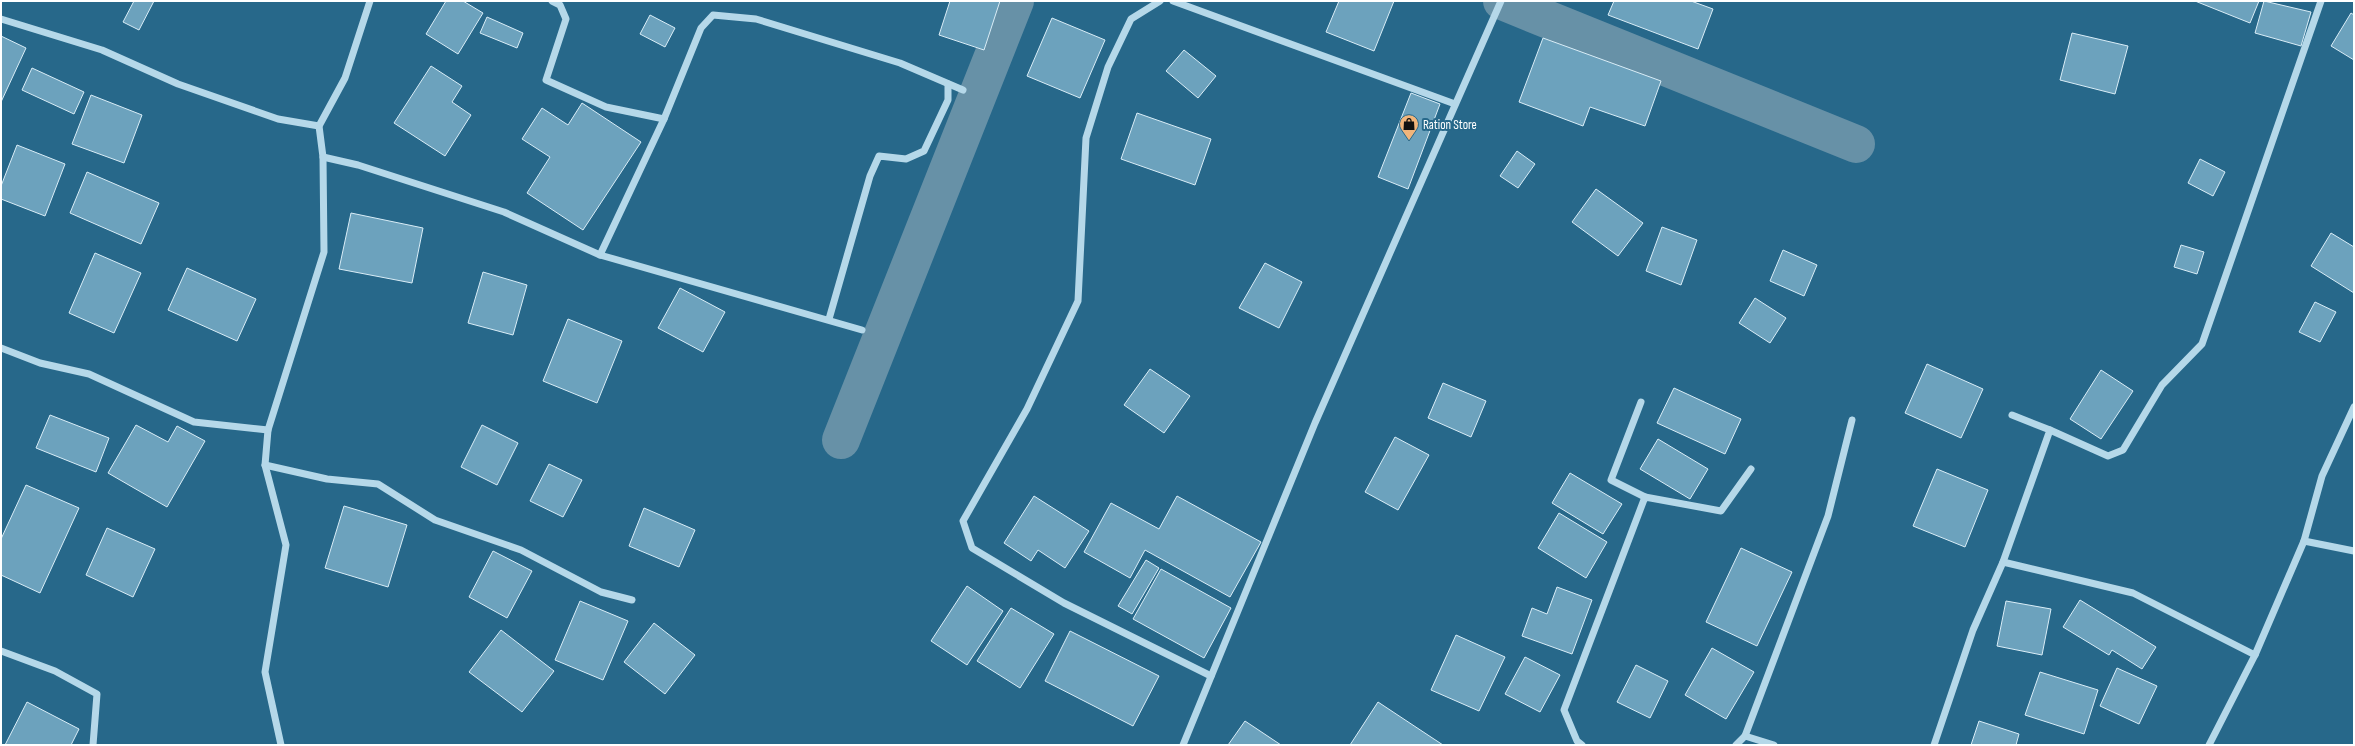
<svg xmlns="http://www.w3.org/2000/svg" width="2355" height="746" font-family="'Sofia Sans Condensed',sans-serif">
<style>
.lines{fill:none;stroke-linecap:round;stroke-linejoin:round}
.canal{stroke:#6791a7;stroke-width:38}
.building{fill:#6ca2bd;stroke:#d9edf7}
.minor{stroke:#b5d8e9;stroke-width:7}
.labels{text-anchor:middle;stroke-width:4;stroke-linejoin:round;paint-order:stroke}
.poi-label{font-size:13px;fill:#fff;stroke:#27688a;text-anchor:start}
</style>
<rect width="100%" height="100%" fill="#27688a"/>
<g class="lines">
<g class="canal">
<polyline points="1502,1 1856,144"/>
<polyline points="841,440 1015,1"/>
</g>
</g>
<g class="building">
<polygon points="134,1 154,1 139,30 123,22"/>
<polygon points="446,1 463,1 483,13 458,54 426,34"/>
<polygon points="950,1 1000,1 984,50 939,35"/>
<polygon points="1339,1 1394,1 1374,51 1326,32"/>
<polygon points="1614,1 1691,1 1713,9 1698,49 1608,15"/>
<polygon points="2195,1 2259,1 2250,23"/>
<polygon points="2264,1 2311,12 2301,46 2255,33"/>
<polygon points="2351,13 2354,15 2354,60 2331,46"/>
<polygon points="650,15 675,28 665,47 640,34"/>
<polygon points="487,17 523,33 517,48 480,33"/>
<polygon points="1052,18 1105,40 1080,98 1027,76"/>
<polygon points="2072,33 2128,46 2115,94 2060,80"/>
<polygon points="1,36 26,48 1,102"/>
<polygon points="1543,38 1661,81 1645,126 1590,107 1583,126 1519,102"/>
<polygon points="1184,50 1216,76 1198,98 1166,71"/>
<polygon points="431,66 462,86 452,102 471,115 445,156 394,123"/>
<polygon points="32,68 84,92 74,114 22,90"/>
<polygon points="1411,93 1440,104 1408,189 1378,177"/>
<polygon points="91,95 142,115 124,163 72,144"/>
<polygon points="582,103 641,142 583,230 527,193 550,157 522,139 542,108 568,125"/>
<polygon points="1137,113 1211,139 1195,185 1121,159"/>
<polygon points="17,145 65,164 45,216 1,199 1,186"/>
<polygon points="1517,151 1535,164 1518,188 1500,176"/>
<polygon points="2200,159 2225,172 2213,196 2188,183"/>
<polygon points="87,172 159,203 141,244 70,213"/>
<polygon points="1596,189 1643,223 1618,256 1572,222"/>
<polygon points="351,213 423,228 412,283 339,269"/>
<polygon points="1662,227 1697,240 1681,285 1646,271"/>
<polygon points="2331,233 2354,247 2354,293 2311,266"/>
<polygon points="2181,245 2204,252 2197,274 2174,267"/>
<polygon points="1783,250 1817,265 1804,296 1770,281"/>
<polygon points="95,253 141,273 114,333 69,313"/>
<polygon points="1265,263 1302,282 1279,328 1239,308"/>
<polygon points="187,268 256,299 237,341 168,310"/>
<polygon points="483,272 527,285 513,335 468,323"/>
<polygon points="680,288 725,312 703,352 658,328"/>
<polygon points="1755,298 1786,318 1770,343 1739,323"/>
<polygon points="2315,302 2336,312 2320,342 2299,332"/>
<polygon points="568,319 622,341 597,403 543,381"/>
<polygon points="1927,364 1983,389 1961,438 1905,413"/>
<polygon points="1150,369 1190,396 1164,433 1124,405"/>
<polygon points="2101,370 2133,391 2101,439 2070,419"/>
<polygon points="1443,383 1486,401 1471,437 1428,418"/>
<polygon points="1674,388 1741,419 1725,454 1657,423"/>
<polygon points="50,415 109,438 96,472 36,448"/>
<polygon points="136,425 168,442 177,426 205,441 167,507 108,473"/>
<polygon points="482,425 518,443 497,485 461,467"/>
<polygon points="1395,437 1429,455 1398,510 1365,492"/>
<polygon points="1658,439 1708,469 1690,499 1640,469"/>
<polygon points="549,464 582,480 563,517 530,501"/>
<polygon points="1937,469 1988,490 1965,547 1913,526"/>
<polygon points="1570,473 1622,504 1603,534 1552,503"/>
<polygon points="26,485 79,508 40,593 1,575 1,539"/>
<polygon points="1034,496 1089,531 1065,568 1038,550 1031,561 1004,543"/>
<polygon points="1177,496 1261,542 1230,597 1145,550 1130,578 1084,552 1111,503 1159,529"/>
<polygon points="344,506 407,525 388,587 325,568"/>
<polygon points="644,508 695,530 679,567 629,546"/>
<polygon points="1559,513 1607,542 1586,578 1538,548"/>
<polygon points="107,528 155,549 133,597 86,575"/>
<polygon points="1741,548 1792,572 1757,646 1706,622"/>
<polygon points="493,551 532,571 507,618 469,597"/>
<polygon points="1146,560 1159,568 1132,614 1118,606"/>
<polygon points="1161,569 1231,608 1204,658 1133,619"/>
<polygon points="967,586 1003,611 967,665 931,641"/>
<polygon points="1557,587 1592,600 1572,654 1522,636 1532,608 1547,614"/>
<polygon points="2080,600 2156,647 2142,669 2112,650 2109,655 2063,627"/>
<polygon points="580,601 628,621 603,680 555,660"/>
<polygon points="2006,601 2051,609 2042,655 1997,646"/>
<polygon points="1011,608 1054,634 1020,688 977,661"/>
<polygon points="654,623 695,655 665,694 624,662"/>
<polygon points="501,630 554,671 522,712 469,672"/>
<polygon points="1070,631 1159,676 1133,726 1045,681"/>
<polygon points="1456,635 1505,657 1479,711 1431,690"/>
<polygon points="1712,648 1754,672 1726,719 1685,695"/>
<polygon points="1525,657 1560,675 1540,712 1505,694"/>
<polygon points="1636,665 1668,681 1650,718 1617,702"/>
<polygon points="2117,668 2157,686 2139,724 2100,706"/>
<polygon points="2040,672 2098,690 2084,734 2025,715"/>
<polygon points="27,702 79,729 71,745 5,745"/>
<polygon points="1378,702 1443,745 1350,745"/>
<polygon points="1245,721 1281,745 1228,745"/>
<polygon points="1979,721 2019,734 2016,745 1971,745"/>
</g>
<g class="lines">
<g class="minor">
<polyline points="552,1 560,5 566,19 546,80 606,107 664,119 701,28 713,15 756,19 900,63 963,90"/>
<polyline points="1160,1 1131,19 1108,67 1086,138 1078,301 1027,409 963,521 972,548 1064,603 1211,676"/>
<polyline points="1173,1 1455,104"/>
<polyline points="1,19 102,50 178,84 278,119 319,126"/>
<polyline points="323,157 358,165 504,212 600,255 862,330"/>
<polyline points="600,255 664,119"/>
<polyline points="829,319 870,176 879,156 906,159 924,151 948,100 948,84"/>
<polyline points="1,348 40,363 89,374 194,422 268,430"/>
<polyline points="1641,402 1611,480 1645,497"/>
<polyline points="2050,430 2108,456 2123,450 2162,385 2202,344 2321,1"/>
<polyline points="265,465 327,479 378,484 435,520 521,550 601,592 632,600"/>
<polyline points="2304,541 2354,551"/>
<polyline points="2003,562 2133,593 2255,655"/>
<polyline points="1,651 55,671 97,694 93,745"/>
<polyline points="1745,736 1828,516 1852,420"/>
<polyline points="281,745 265,672 286,545 265,465 268,430 324,252 323,157 319,126 345,78 370,1"/>
<polyline points="1183,745 1315,423 1501,1"/>
<polyline points="1582,745 1577,741 1564,710 1645,497 1721,511 1751,469"/>
<polyline points="1736,745 1745,736 1774,745"/>
<polyline points="1934,745 1973,630 2003,562 2050,430 2012,415"/>
<polyline points="2209,745 2255,655 2304,541 2322,476 2354,407"/>
</g>
</g>
<defs>
<g id="shop-pin" transform="scale(1)"><path d="M0 17L-7.5 6A9.5 9.5 0 1 1 7.5 6Z" fill="#f1b57b" stroke="#27688a"/><path d="M-5-2.5h2.3a2.7 3.5 0 0 1 5.4 0H5L5.5 6h-11ZM-1.5-2.5h3a1.5 2.3 0 0 0-3 0Z" fill="#111"/></g>
</defs>
<g fill-rule="evenodd">
<use href="#shop-pin" x="1409" y="124"/>
</g>
<g class="labels">
<g class="poi-label">
<text x="1423" y="129">Ration Store</text>
</g>
</g>
<rect width="2355" height="746" fill="none" stroke="#ffffff" stroke-width="4"/>
</svg>
